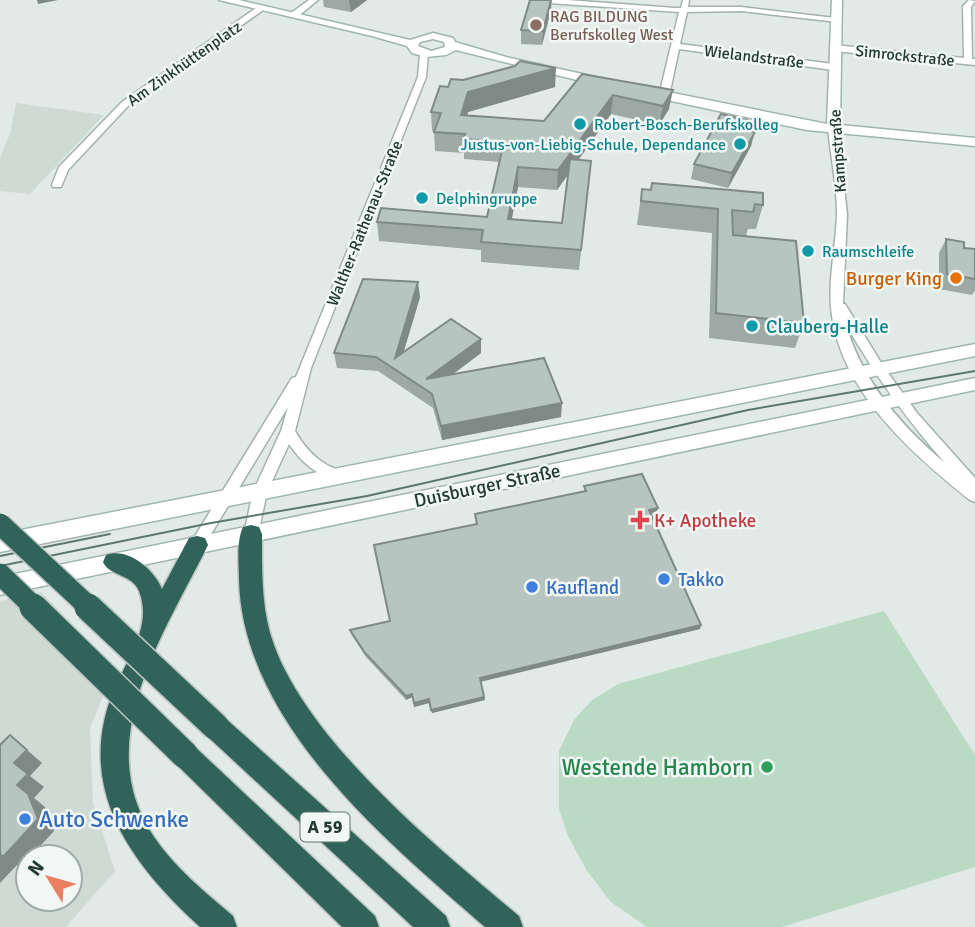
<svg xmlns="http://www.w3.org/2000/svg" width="975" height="927" font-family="Signika,sans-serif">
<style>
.built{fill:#cfdad5;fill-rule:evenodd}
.green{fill:#bbdac3}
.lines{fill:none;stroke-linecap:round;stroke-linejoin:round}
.street-casing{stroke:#a4b2ad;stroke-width:3}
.secondary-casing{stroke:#a0b5ad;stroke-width:3}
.highway-casing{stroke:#bdc4c2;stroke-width:3}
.street{fill:#fff;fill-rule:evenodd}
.secondary{fill:#fff;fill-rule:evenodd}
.highway{fill:#306458;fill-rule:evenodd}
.tram{stroke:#5d766e;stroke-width:2}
.highway-bridge-far1-casing{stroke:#bdc4c2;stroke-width:24;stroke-linecap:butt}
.highway-bridge-casing{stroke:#bdc4c2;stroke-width:30;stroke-linecap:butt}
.highway-bridge-far1{stroke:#306458;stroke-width:21}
.highway-bridge{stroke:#306458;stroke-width:27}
.wall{fill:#9da9a4;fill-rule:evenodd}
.shaded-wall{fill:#7f8a86}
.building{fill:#b6c5bf;stroke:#7f8a86;stroke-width:2}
.education-dot{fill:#8d6e63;stroke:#f1f7f4;stroke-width:2.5}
.culture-dot{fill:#0f9aa8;stroke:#f1f7f4;stroke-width:2.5}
.food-dot{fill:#e8710a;stroke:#f1f7f4;stroke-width:2.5}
.health-dot{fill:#e0444e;stroke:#f1f7f4;stroke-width:2.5}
.shop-dot{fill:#3f7fe0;stroke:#f1f7f4;stroke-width:2.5}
.leisure-dot{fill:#2e9e5b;stroke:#f1f7f4;stroke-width:2.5}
.labels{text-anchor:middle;stroke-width:5;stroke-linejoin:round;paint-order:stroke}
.far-education-label{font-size:16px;fill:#785e54;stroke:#f1f7f4;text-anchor:start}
.far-street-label{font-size:16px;fill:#223a33;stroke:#f1f7f4}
.far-culture-label{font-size:16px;fill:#0d838f;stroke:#f1f7f4;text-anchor:start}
.shield{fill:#f1f7f4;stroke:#60736d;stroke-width:2}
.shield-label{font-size:18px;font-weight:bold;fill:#223a33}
.food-label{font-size:19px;fill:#c56008;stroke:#f1f7f4;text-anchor:end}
.culture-label{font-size:19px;fill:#0d838f;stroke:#f1f7f4;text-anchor:start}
.street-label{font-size:19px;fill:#223a33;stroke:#f1f7f4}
.health-label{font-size:19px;fill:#be3a42;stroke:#f1f7f4;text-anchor:start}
.shop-label{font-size:19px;fill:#366cbe;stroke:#f1f7f4;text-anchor:start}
.near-leisure-label{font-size:23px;fill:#27864d;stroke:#f1f7f4;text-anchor:end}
.near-shop-label{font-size:23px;fill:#366cbe;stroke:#f1f7f4;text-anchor:start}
</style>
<rect width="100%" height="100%" fill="#e1eae6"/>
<g class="built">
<polygon points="16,103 104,115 30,194 0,191 0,157 10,134"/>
<path d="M41,592L114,669L90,728L93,803L115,871L66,927H0V601ZM28,857H70V899H28Z"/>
</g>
<polygon class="green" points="884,611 975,755 975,867 782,927 647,927 611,902 587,871 568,836 559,809 559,751 574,720 592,700 618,684"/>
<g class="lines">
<g class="street-casing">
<g id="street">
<polygon points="309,0 318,0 297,17 291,17 291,13"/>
<polygon points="530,0 567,0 675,8 681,8 683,0 689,0 688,7 741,7 835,18 838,18 838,22 741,11 687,12 680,44 833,64 837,67 833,70 679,49 669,96 664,99 659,96 679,12 534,2"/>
<polygon points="969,0 975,1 971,7 972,59 975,59 975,65 834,51 830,48 834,45 964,58 963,6"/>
<polygon points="259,6 266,8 128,106 68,170 61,187 53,187 52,185 59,167 122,102"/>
<path d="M424,51L428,54L426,77L311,368L295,431C303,445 313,457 327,465C335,469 342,471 347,477L345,481L340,483C318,475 302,464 289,444L267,492L258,534L256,538L251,540L246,538L244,534L253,492L281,431L288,407L202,549L197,551L192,549L189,545L192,541L292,378L296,377L407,104L418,77L420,54Z"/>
<path d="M833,126L838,129L847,215L843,304H845L883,366L917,413L975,478V502L970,500C912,454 843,393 832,316C827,282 836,248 837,214C837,186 831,157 828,129ZM846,325C876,376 906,419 945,463C901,426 862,381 846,325Z"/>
</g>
</g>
<g class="secondary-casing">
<g id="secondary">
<path d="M219,0H239L410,40L433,33L453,38L455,42L506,57L605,79L611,83L605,87L456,50L446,55L426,57L412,53L407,46L372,36ZM433,39L444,42L445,47L431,51L418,46L420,42Z"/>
<polygon points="832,0 842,0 840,125 975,138 975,146 807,130 648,96 642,92 648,88 827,124"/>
<polygon points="975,344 975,356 0,552 0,534"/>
<polygon points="975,378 975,390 0,595 0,577"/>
</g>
</g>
<g class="highway-casing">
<g id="highway">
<path d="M251,525L259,527L262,534C262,571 261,610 274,645C310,744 439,849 519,916L523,927H485C385,840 243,723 239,580C239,564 236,542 243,527Z"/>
<path d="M197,536L205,538L208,545C165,632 89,742 154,837C175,868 205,892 233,916L237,927H200C129,862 72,785 116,685C130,655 152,625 139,591C132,574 109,576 103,562L106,555C129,547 154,570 162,589L189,538Z"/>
<polygon points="216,714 225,718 446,916 450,927 413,927 207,736 203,727 207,718"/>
<polygon points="185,742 194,746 375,916 379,927 342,927 176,764 172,755 176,746"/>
</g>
</g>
<use href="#street" class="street"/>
<use href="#secondary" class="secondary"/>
<use href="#highway" class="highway"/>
<g class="tram">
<polyline points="0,556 110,534"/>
<polyline points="0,566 211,523 367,496 748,410 975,371"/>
</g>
<g class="highway-bridge-far1-casing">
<g id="highway-bridge-far1">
<polyline points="0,524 90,608"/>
<polyline points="0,574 35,608"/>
</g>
</g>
<g class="highway-bridge-casing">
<g id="highway-bridge">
<polyline points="33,607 185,755"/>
<polyline points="88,607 216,727"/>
</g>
</g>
<use href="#highway-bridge-far1" class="highway-bridge-far1"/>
<use href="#highway-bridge" class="highway-bridge"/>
</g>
<g class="wall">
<polygon points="323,0 367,0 351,12 324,7"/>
<polygon points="530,0 552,0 551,10 542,45 521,44 521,30"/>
<path d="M515,66L555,87L468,112L467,116L544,121L582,74L669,109L659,125L611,114L578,160L591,161L579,270L481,262V250L379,241L377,222L487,217L500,162L464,159V153L435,151L434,132L432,131L431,112L448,87L463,80ZM569,173L562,223L511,219L518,187L557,190Z"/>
<polygon points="753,131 755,132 751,146 728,188 691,179 694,164"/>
<polygon points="652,183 763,205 756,229 748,229 746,236 804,323 795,348 709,338 712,233 637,225 642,189 651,189"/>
<polygon points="946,239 964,248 975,249 975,290 972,295 939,289 939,253"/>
<polygon points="420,297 403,353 481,353 453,374 561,417 442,440 433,408 378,371 337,368 334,353"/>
<polygon points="584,486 658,508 656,512 651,514 700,629 481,681 485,700 432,713 429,703 414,707 412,697 406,700 366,657 351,634 350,630 390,621 476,524 475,514 584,491"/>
</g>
<g class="shaded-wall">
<polygon points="37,0 58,0 38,4"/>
<polygon points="349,0 367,0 351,12"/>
<polygon points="551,0 551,10 542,45 543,31"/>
<polygon points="556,68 555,87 468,112 461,135 461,115 468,92"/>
<polygon points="673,90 669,109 659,125 663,106"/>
<polygon points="613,95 611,114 557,190 558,170"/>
<polygon points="756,122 751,146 728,188 732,173"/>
<polygon points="518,167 518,187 508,239 508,219"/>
<polygon points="418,282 420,297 398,371 395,358"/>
<polygon points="481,339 481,353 429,392 426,379"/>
<polygon points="562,403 561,417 442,440 441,426"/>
<polygon points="658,508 656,512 648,514 649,510"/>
<polygon points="701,625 700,629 480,682 480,678"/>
<polygon points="412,694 412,697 406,700 406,696"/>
<polygon points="484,697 485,700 432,713 431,710"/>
<polygon points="429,699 429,703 414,707 414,703"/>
<polygon points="27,750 42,763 30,776 44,787 34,798 45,807 54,831 30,857 28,857 28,859 20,867 17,865 0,883 0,854 17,785 14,763"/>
</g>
<g class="building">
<polygon points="530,0 551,0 543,31 521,30"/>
<polygon points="520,61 556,68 468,92 461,115 544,121 582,74 673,90 663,106 613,95 558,170 518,167 508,219 562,223 570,159 591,161 581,250 481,242 483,230 377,222 381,208 487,217 504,142 463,139 465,134 434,132 441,113 431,112 440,86 448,87 451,79 463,80 515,66"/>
<polygon points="721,114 756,122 751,131 755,132 732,173 694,164"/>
<polygon points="652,183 763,193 763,205 755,204 753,212 732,210 733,235 796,241 804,323 716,313 718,209 641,201 642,189 651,190"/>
<polygon points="946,239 964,242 964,248 975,249 975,279 947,274"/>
<polygon points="363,279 418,282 395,358 451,319 481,339 426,379 544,358 562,403 441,426 432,394 376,357 334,353"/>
<polygon points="642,474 658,508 649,510 701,625 480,678 484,697 431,710 429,699 414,703 412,694 406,696 365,653 350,630 390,621 374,545 477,524 475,514 586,491 584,486"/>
<polygon points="10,735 27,750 14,763 28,774 17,785 28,794 38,819 3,857 0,854 0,745"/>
</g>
<circle class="education-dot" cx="536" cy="25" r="7"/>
<g class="culture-dot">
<circle cx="580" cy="124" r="7"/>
<circle cx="740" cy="144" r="7"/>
<circle cx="422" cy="198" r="7"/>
<circle cx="808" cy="251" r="7"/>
<circle cx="752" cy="326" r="7"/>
</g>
<circle class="food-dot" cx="956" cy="278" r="7"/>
<path class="health-dot" d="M636.5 509.5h7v7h7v7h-7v7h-7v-7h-7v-7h7z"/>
<g class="shop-dot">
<circle cx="664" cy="579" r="7"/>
<circle cx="532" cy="587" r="7"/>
<circle cx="25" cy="819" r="7"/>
</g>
<circle class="leisure-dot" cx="767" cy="767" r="7"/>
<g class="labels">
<g class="far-education-label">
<text x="550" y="22">RAG BILDUNG<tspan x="550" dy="18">Berufskolleg West</tspan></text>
</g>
<g class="far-street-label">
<text transform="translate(905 55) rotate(6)" y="6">Simrockstraße</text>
<text transform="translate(754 56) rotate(7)" y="6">Wielandstraße</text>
<text transform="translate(184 63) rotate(-35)" y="6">Am Zinkhüttenplatz</text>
<text transform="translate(837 151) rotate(-94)" y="6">Kampstraße</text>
<text transform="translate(364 223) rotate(-68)" y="6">Walther-Rathenau-Straße</text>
</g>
<g class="far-culture-label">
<text x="594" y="130">Robert-Bosch-Berufskolleg</text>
<text x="726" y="150" text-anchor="end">Justus-von-Liebig-Schule, Dependance</text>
<text x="436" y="204">Delphingruppe</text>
<text x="822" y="257">Raumschleife</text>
</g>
<rect class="shield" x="300.5" y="812.5" width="49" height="29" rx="5"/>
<g class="shield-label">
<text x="325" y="833">A 59</text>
</g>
<g class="food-label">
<text x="942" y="285">Burger King</text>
</g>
<g class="culture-label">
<text x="766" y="333">Clauberg-Halle</text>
</g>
<g class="street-label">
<text transform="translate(487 485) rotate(-12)" y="7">Duisburger Straße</text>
</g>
<g class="health-label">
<text x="654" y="527">K+ Apotheke</text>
</g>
<g class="shop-label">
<text x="678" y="586">Takko</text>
<text x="546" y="594">Kaufland</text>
</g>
<g class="near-leisure-label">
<text x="753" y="775">Westende Hamborn</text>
</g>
<g class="near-shop-label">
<text x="39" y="827">Auto Schwenke</text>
</g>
</g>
<g transform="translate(49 878) rotate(307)"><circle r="33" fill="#f1f7f4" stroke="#9eaba7" stroke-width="2"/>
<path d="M0-5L12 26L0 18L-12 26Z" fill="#e97f60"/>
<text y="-10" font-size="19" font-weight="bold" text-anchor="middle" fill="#223a33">N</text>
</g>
</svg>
